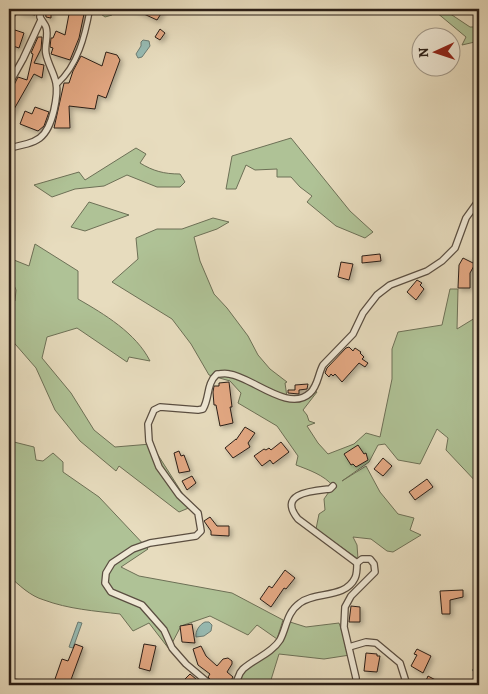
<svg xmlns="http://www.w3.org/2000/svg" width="488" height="694" font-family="Alegreya,serif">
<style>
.green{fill:#afc296;stroke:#6d7056}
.water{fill:#97bbb3;stroke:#6c7d75}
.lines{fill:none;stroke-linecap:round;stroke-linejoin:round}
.stream{stroke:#6c7d75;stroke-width:2}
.building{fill:#e3a883;stroke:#2b1f17;filter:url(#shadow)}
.pedestrian-casing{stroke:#5a4e41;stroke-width:7}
.minor-casing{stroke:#5a4e41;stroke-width:8}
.pedestrian{stroke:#efe8d5;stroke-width:4.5}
.minor{stroke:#efe8d5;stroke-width:5.5}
</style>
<defs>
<filter id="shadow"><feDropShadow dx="2.5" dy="2.5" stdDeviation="2.5" flood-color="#0004"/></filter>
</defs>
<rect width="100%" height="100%" fill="#e7dcbe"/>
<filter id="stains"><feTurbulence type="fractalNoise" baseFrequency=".004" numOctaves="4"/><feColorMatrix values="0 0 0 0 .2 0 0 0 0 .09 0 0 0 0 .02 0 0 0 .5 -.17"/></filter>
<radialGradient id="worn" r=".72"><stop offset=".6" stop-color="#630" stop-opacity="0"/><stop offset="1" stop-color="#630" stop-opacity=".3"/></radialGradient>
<g class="green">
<polygon points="94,9 116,9 112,15 105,17"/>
<polygon points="427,9 443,9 470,27 479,27 479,41 462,45 466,37 436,12"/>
<polygon points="291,138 350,211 373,232 365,238 336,226 307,202 312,196 300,187 291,177 277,177 277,169 255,170 246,165 236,189 226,189 232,156"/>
<path d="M136,148L146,154L140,163C153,171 164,174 180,174L185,182L180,187H157L127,175L104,186L75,189L52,197L34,185L79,172L85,180Z"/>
<polygon points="89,202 129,215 85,231 71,227"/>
<path d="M213,218L229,222L217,229L194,237L200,261L214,294L227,308L248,336L258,355L270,369L287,382L285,383L287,397L292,400L313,390L317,392L303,410L307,415L309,421L315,423L307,426L318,443L328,454L354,444L366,433L380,437L392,379V349L398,332L442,325L450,289H458L457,329L475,318H479V485L446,450L448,438L437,429L420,464L398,460L385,444L378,445L369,462L342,481L366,466L380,492L398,514L414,518L410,530L421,535L393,552L387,551L371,539L353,537L357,545L358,559L316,529L319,514L325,510L324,499L333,486C324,475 309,470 296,465L298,456L277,426L238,403L241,393L230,381L209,375L191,344L172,319L112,282L138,259L136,238L157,229H182Z"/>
<path d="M35,244L78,271V299C104,314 136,333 150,361L129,357L127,362L77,328L47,337L42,358L71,393L94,430L115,447L151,444L191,507L179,512L119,466L116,471L80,441L55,410L36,368L9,337V301H15L16,290L11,278H9V258L29,266Z"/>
<path d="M9,423L14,442L34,447L36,460L43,461L53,453L63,462V472L99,497L148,549L121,567L139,576L232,593L283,620L277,639L257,625L248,635L210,616L181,626L169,649L149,623L133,631L120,614C95,611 68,609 44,600C30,596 19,585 9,576Z"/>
<polygon points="290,622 306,627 339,623 350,655 324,659 279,654 270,683 273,685 244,685 238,683 244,671 282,643"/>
<polygon points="9,678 40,683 43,685 9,685"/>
</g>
<g class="water">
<polygon points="143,40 149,41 150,46 142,57 138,58 136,54 141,46 141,42"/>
<polygon points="78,622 82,623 73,648 69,647"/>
<path d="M205,622H209L212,625L211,631L204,636L196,637C195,631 200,624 205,622Z"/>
</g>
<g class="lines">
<polyline class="stream" points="473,670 479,673"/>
</g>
<g class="building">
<polygon points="19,9 35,9 35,15 18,12"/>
<polygon points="45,9 51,9 51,18 46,17"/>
<polygon points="70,9 85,9 79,38 70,60 51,54 53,48 50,47 51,38 53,38 56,31 65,35"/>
<polygon points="133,9 164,9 157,20"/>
<polygon points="160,29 165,33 160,40 155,37"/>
<polygon points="15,30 24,33 19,48 10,45"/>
<polygon points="38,37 42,37 41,49 34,63 44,65 42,78 34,74 9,118 9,89 13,87 18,77 27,80 33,54 31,53"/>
<polygon points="106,52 117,55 120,60 106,98 98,95 95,109 69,106 70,128 54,128 64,83 69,83 73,71 81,56 102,66"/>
<polygon points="35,107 49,112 44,126 38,131 20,124 25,111 32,114"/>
<polygon points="380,254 381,261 362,263 362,256"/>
<polygon points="463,258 475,264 470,273 470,288 458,288 459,265"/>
<polygon points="341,262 353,264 349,280 338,277"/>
<polygon points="417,280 422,283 420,285 424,289 416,300 407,292"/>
<polygon points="349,347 353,351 355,348 361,352 360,353 364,357 362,359 368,363 365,367 359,363 342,382 335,374 333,376 331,374 329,377 325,373 327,368 346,348"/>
<polygon points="229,382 232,407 230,407 233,423 220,426 216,405 214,405 213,392 214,386 219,386 219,383"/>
<polygon points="308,384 307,389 299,390 299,394 288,393 288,390 295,390 295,385"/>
<polygon points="245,427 255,433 248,443 250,447 233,458 225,448 236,439 236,440"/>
<polygon points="281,442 289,452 273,464 270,460 262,466 254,456 264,449 266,450 269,448 271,450"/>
<polygon points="358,445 364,454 366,453 368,460 356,467 353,464 351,465 344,454"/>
<polygon points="179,451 181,456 184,455 190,471 179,473 174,453"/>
<polygon points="383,458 392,466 383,476 374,469"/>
<polygon points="192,476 196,483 187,490 182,481"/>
<polygon points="427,479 433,487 415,500 409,492"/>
<polygon points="210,517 217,526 229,526 229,536 211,535 211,531 204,521"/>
<polygon points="285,570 295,578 286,589 284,588 271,607 260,599 269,586 272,588"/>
<polygon points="463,590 463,597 450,600 450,614 442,614 440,591"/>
<polygon points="351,606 360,607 360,622 349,622"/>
<polygon points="192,624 195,643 182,642 180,626"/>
<polygon points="75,644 83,647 69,685 62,685 63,682 55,679 62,659 68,661"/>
<polygon points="144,644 156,646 150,671 139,668"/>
<polygon points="201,646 206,656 217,666 223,659 228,658 232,661 232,664 227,672 233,677 228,685 216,685 208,677 210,674 198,665 193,649"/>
<polygon points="417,649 431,656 423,673 411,666 417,655 414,654"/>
<polygon points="366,653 377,654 377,656 380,656 377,672 364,671"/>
<polygon points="190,674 196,679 191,685 186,685 182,682"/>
<polygon points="428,676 445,685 424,685"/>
</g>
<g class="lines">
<g class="pedestrian-casing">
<path id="pedestrian" d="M57,84C78,65 85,36 90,9"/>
</g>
<g class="minor-casing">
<g id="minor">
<polyline points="13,13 14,9"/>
<polyline points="9,84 23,59 41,20"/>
<path d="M9,148C38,142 47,140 54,110C56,101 58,92 56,83C54,73 48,64 46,54C44,45 49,36 46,27C45,24 42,21 40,17V9"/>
<path d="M333,486L330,489C312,491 277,493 298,519L357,563"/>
<polyline points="349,647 366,642 376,643 400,663 407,685"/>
<path d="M211,685L186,664L172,648L164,630L142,605L111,592L105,583L106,573L112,563L133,549L150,543L196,536L201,531L198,513L179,495L159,467L149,441L148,424L154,410L160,407L198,410L203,409C210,397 206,384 217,374C221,374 225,373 229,374C252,377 289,413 310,393C318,386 318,374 323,365L353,334L363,313L377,295L390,285L427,271L442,261L455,248L466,218L479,200"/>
<path d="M235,685L240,673L243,669C254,659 272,653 280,640C287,627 286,613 300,603C315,591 345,599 355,578C357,574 357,568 357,563"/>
<polyline points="356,685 356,678 344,627 345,607 351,596 375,572 374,564 370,559 362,559 357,563"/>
</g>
</g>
<use href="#pedestrian" class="pedestrian"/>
<use href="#minor" class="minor"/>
</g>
<rect width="488" height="694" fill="none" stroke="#e7dcbe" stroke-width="30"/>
<rect x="10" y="10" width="468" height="674" fill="none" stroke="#2b1f17" stroke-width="2.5"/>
<rect x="15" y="15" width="458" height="664" fill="none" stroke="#2b1f17"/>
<g transform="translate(436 52) rotate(267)"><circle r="24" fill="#efe8d5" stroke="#a19889"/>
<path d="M0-4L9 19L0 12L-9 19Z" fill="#8f2418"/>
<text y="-8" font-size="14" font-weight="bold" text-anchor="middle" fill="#2b1f17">N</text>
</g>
<rect width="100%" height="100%" filter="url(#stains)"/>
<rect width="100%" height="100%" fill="url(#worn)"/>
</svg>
